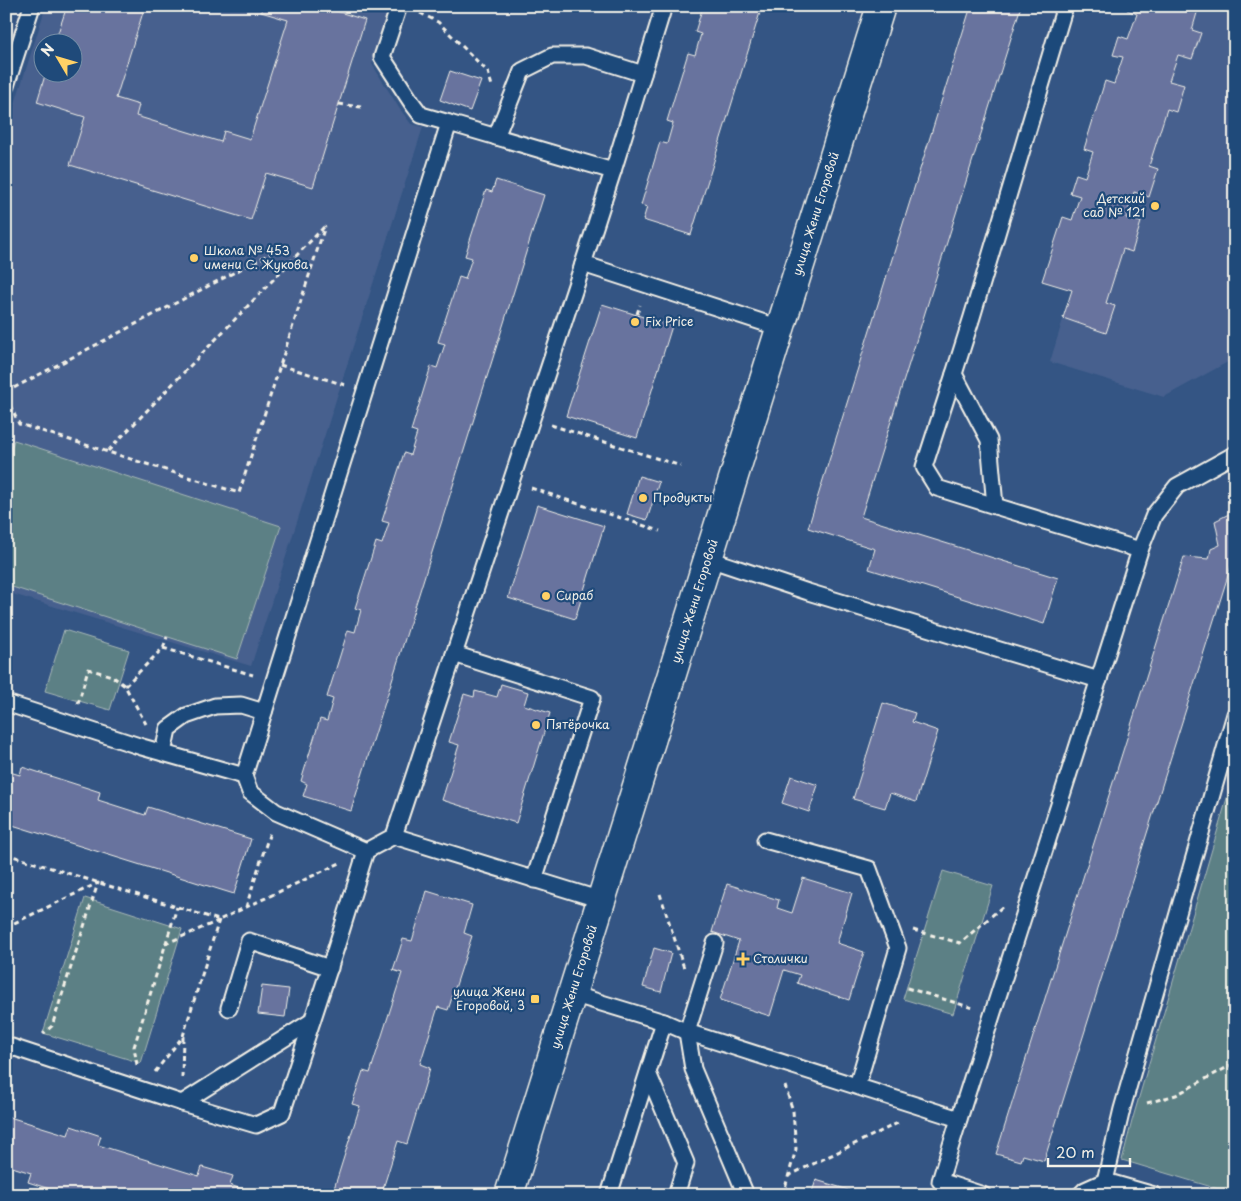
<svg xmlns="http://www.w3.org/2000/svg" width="1241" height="1201" font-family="'Playpen Sans',sans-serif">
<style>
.built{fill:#47618e;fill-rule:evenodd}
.green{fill:#5c8085;stroke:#a8b8b6}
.building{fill:#67739e;stroke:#f4f1e8}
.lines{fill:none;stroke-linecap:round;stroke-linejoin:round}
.service-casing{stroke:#f4f1e8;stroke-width:19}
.minor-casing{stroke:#f4f1e8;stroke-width:31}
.path{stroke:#f4f1e8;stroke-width:3;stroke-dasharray:5 4;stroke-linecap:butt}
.service{stroke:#1f4a7a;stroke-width:15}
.minor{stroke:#1f4a7a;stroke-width:28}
.poi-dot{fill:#ffd166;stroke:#1f4a7a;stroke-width:2}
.labels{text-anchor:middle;stroke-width:4.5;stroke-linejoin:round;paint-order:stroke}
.poi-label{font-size:12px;fill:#f4f1e8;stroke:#1f4a7a;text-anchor:start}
.street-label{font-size:12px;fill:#f4f1e8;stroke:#1f4a7a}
</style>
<rect width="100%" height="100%" fill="#345584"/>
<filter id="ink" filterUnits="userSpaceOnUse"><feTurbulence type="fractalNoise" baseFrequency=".02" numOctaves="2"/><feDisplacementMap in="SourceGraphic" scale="10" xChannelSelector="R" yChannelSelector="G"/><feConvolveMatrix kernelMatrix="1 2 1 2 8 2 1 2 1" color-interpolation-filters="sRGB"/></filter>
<g filter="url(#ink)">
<g class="built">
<path d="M46,6H385L388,12L372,64L399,108L411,124L423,127L251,666L6,592V132ZM42,42H72V72H42Z"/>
<polygon points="1128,6 1235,6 1235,358 1164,397 1050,362 1072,290 1042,281 1063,217 1072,220 1079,196 1070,193 1076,174 1085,177 1093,153 1084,149 1105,81 1114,84 1123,58 1113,55 1119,36 1128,39 1137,14 1127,10"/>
</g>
<g class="green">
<polygon points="14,440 281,526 237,659 6,585 6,464"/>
<polygon points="64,630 129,650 110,710 45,691"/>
<polygon points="1235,771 1235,1194 1122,1160 1132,1121"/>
<polygon points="943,871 993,886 953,1014 903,999"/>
<polygon points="85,898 182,929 141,1063 43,1033"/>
</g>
<g class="building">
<polygon points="67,6 145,6 116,98 139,105 136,116 221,142 224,131 250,139 288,20 261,12 262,6 320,6 365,20 313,187 266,173 251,220 70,165 85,117 37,102 46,72 72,72 72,42 55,42"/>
<polygon points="703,6 762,6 691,235 643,220 647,207 641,205 660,142 667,144 673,123 667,121 688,53 695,55 701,34 695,32"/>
<polygon points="971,6 1021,6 861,517 1058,578 1044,624 869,569 875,549 808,528"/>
<polygon points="1128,6 1199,6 1192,30 1201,33 1192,59 1178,55 1169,81 1184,85 1176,112 1167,109 1149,166 1158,169 1149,197 1134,192 1126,218 1141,222 1132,252 1123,249 1106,303 1115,306 1106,333 1063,318 1072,290 1042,281 1063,217 1072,220 1080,196 1070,193 1076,174 1085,177 1093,152 1084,149 1105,81 1114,84 1123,57 1113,55 1119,36 1128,39 1137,14 1127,10"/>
<polygon points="450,71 481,81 470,111 440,100"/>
<polygon points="496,180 544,195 351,811 303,796 307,784 301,781 320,719 327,721 333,699 327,697 348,630 355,632 361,610 355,608 376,542 382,544 389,523 382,521 404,453 410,455 417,433 411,431 418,408 431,366 437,368 445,344 438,342 459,277 465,279 472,258 465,256 486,190 492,192"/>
<polygon points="602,304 672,326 637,438 566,416"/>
<polygon points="639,476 659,482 647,520 627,514"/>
<polygon points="537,505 604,526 575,619 508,598"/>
<polygon points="1235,511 1235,564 1231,566 1044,1161 1023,1155 1021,1161 996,1154 1184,557 1209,559 1211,549 1220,545 1215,521"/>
<polygon points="501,684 528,692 524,705 550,713 516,823 442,800 459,745 449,742 464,694 474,697 475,691 497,697"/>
<polygon points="883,703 915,713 912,722 938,731 916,802 890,793 885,808 853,799"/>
<polygon points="22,767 100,792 98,800 145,815 148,807 251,839 234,894 6,823 6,771 20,775"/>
<polygon points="791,776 818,785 809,812 782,803"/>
<polygon points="803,878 852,893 837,943 864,952 849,1000 797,983 800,975 784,970 770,1016 720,1000 739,941 712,932 727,884 779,900 777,908 792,913"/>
<polygon points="427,891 472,905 464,933 472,936 448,1010 438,1007 420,1064 430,1068 407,1144 398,1141 381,1195 332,1195 360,1106 352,1104 363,1071 370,1073 402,973 393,970 399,952 403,939 412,941"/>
<polygon points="654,948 671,953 661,992 643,987"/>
<polygon points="262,986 289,989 285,1017 258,1014"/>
<polygon points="6,1116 68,1135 71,1126 101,1136 98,1145 199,1176 202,1167 233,1176 230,1185 259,1195 68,1195 28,1182 31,1173 6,1165"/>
<polygon points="816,1180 865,1195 811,1195"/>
</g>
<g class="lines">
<g class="service-casing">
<g id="service">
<polyline points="399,6 382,57 412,103 421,115 449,123"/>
<polyline points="1065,6 972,317 954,374 989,440 995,506 1140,550 1154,515 1177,486 1235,454"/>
<polyline points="6,86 32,6"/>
<polyline points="496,137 522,71 552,56 586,56 643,74"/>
<polyline points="613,171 664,6"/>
<polyline points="954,374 924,467 937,488 995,506"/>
<polyline points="709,559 808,592 1099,680"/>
<polyline points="454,654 592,698 534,880"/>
<polyline points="6,703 142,747 244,776 250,792 276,812 366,851"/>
<polyline points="163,753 168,729 186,716 215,706 241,705 264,712"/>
<polyline points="244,776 449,123 613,171 583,264 780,328"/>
<polyline points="394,836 583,264"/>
<polyline points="765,840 869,869 898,948 857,1086"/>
<polyline points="715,943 687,1032 693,1069 746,1195"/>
<polyline points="572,994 664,1022 687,1032 959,1119 1140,550"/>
<polyline points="229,1008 249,941 330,968"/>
<polyline points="6,1045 182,1103 256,1125 282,1113 336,948 366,851 394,836 601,900"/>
<polyline points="648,1073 686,1163 676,1195"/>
<polyline points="182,1103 312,1021"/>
<polyline points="959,1119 940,1181 983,1195"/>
<polyline points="1105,1181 1122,1109 1235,714"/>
<polyline points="609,1195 664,1022"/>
<polyline points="1080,1195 1085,1190 1105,1181 1154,1195"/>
</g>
</g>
<g class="minor-casing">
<g id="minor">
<path id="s1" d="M509,1195L881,6"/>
</g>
</g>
<g class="path">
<polyline points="420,13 438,22 488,72 492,86"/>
<polyline points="339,104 361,107"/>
<polyline points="637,314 640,305"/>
<polyline points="280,365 345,385"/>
<polyline points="6,392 277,250"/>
<polyline points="6,397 19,424 239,493 325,226"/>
<polyline points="551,425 681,466"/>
<polyline points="108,451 324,227"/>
<polyline points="531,488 660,531"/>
<polyline points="163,648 253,675"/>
<polyline points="125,686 163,648 167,637"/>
<polyline points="78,704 88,669 112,676 125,686 146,724"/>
<polyline points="6,854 219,920 340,863"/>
<polyline points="660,894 684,968"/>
<polyline points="246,907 270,832"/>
<polyline points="6,927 98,883 52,1026 43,1034"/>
<polyline points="913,930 960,943 1002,907"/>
<polyline points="165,944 218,921"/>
<polyline points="907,988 973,1008"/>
<polyline points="137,1065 134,1047 177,907"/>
<polyline points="155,1072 183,1036 219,920"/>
<polyline points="182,1078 183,1037"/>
<polyline points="1147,1103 1176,1095 1235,1063"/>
<polyline points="788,1176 900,1122"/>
<polyline points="783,1195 796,1149 793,1111 785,1086"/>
</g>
<use href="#service" class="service"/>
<use href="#minor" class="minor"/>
</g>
</g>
<g class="poi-dot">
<circle cx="1155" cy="206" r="5"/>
<circle cx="194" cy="258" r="5"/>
<circle cx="635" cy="322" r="5"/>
<circle cx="643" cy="498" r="5"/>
<circle cx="546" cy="596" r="5"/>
<circle cx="536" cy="725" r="5"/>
<path d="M740.5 951.5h5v5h5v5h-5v5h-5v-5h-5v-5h5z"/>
<rect x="530" y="994" width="10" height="10" rx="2.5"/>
</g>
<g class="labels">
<g class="poi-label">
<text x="1145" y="203" text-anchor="end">Детский<tspan x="1145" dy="14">сад № 121</tspan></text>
<text x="204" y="255">Школа № 453<tspan x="204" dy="14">имени С. Жукова</tspan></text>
<text x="645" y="326">Fix Price</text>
<text x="653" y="502">Продукты</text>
<text x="556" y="600">Сираб</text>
<text x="546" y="729">Пятёрочка</text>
<text x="753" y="963">Столички</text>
<text x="525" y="996" text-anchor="end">улица Жени<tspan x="525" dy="14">Егоровой, 3</tspan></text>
</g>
<g class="street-label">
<text dy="4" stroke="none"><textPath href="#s1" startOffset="1028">улица Жени Егоровой</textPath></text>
<text dy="4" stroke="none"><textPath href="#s1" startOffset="622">улица Жени Егоровой</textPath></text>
<text dy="4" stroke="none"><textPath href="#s1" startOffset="218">улица Жени Егоровой</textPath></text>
</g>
</g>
<rect width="1241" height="1201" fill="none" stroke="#1f4a7a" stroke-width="25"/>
<rect x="12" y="12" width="1216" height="1176" fill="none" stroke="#f4f1e8" stroke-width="2" filter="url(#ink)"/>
<g transform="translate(58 58) rotate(308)"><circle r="24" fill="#1f4a7a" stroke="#748da6"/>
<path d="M0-4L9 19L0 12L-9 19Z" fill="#ffd166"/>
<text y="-8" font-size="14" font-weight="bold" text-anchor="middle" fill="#f4f1e8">N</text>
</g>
<path d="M1048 1158v8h82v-8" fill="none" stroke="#f4f1e8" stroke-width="2.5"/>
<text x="1056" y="1158" font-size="15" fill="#f4f1e8" stroke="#1f4a7a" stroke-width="4" paint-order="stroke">20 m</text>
</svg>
